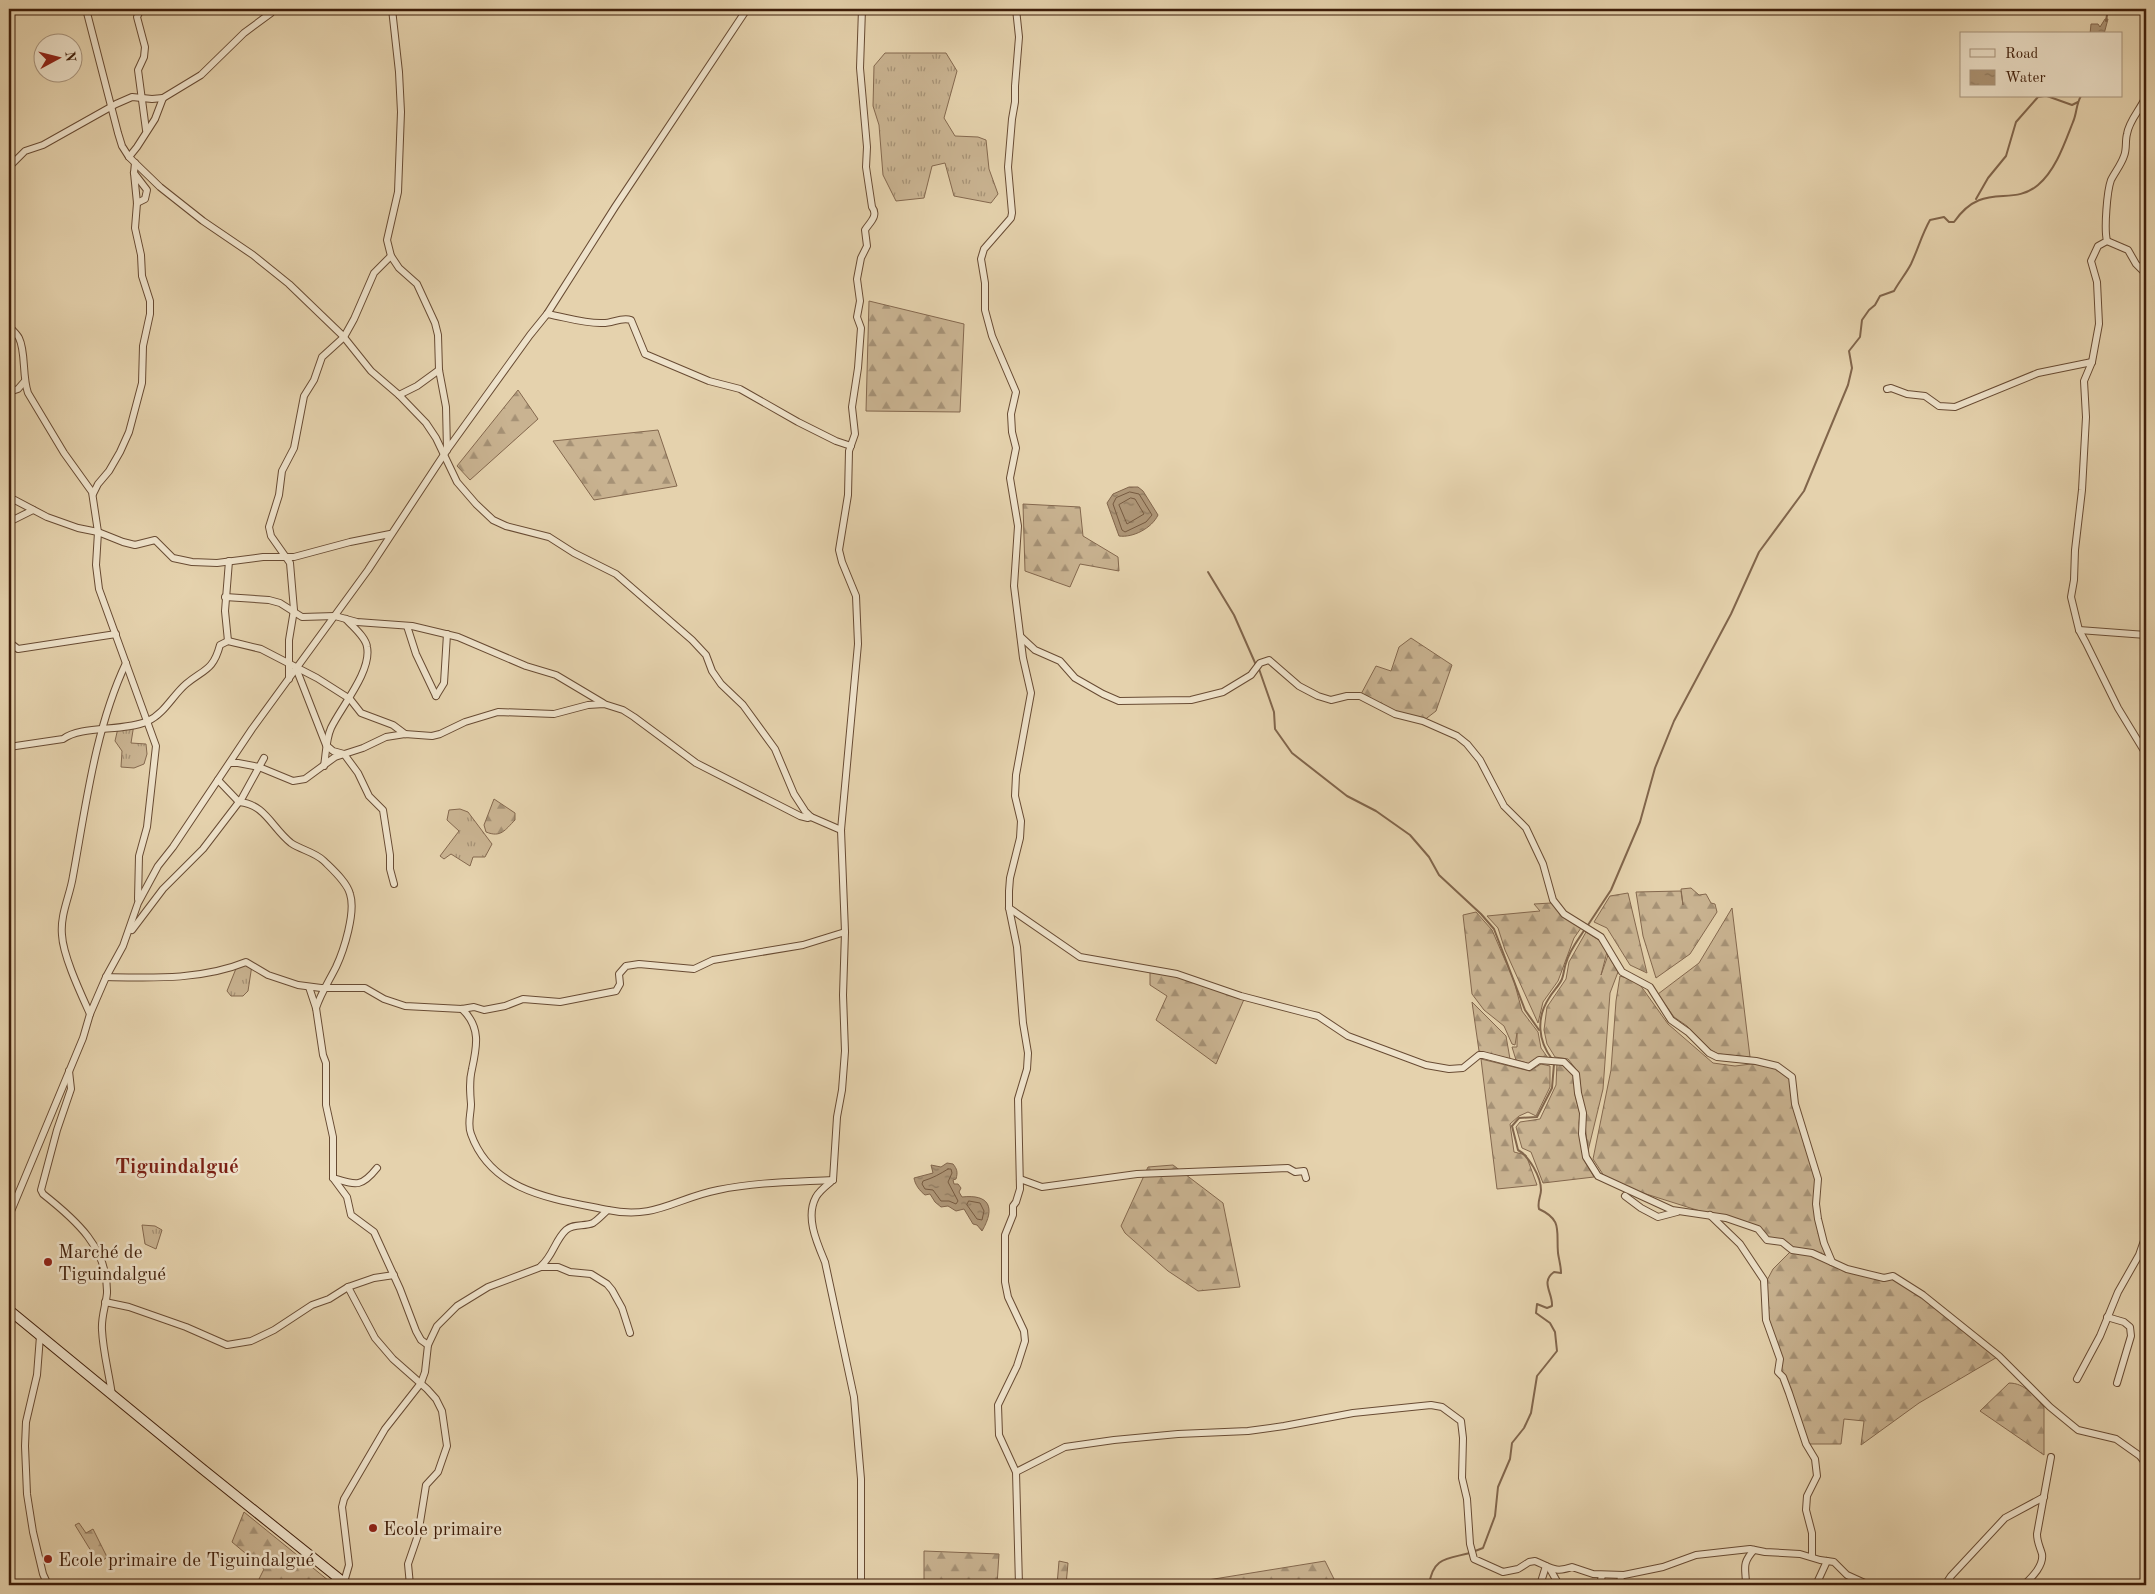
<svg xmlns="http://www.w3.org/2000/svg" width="2155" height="1594" font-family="'Old Standard TT',serif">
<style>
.grass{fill:url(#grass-tufts);stroke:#84684e}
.forest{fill:url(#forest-firs);stroke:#84684e}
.water{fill:url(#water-ripples);stroke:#81654b}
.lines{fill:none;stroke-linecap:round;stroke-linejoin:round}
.shore{stroke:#765a40;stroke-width:1}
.stream{stroke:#81654b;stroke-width:2}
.street-casing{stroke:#684b33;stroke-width:8}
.secondary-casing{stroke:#3f1e0a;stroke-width:11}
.street{stroke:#eee2ca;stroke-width:6}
.secondary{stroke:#eee2ca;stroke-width:9}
.poi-dot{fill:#8f2418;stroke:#eee2ca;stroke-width:2}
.labels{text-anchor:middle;stroke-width:5;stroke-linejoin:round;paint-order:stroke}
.poi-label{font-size:19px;fill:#3f1e0a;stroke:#eee2ca;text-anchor:start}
.quarter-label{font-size:21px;font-weight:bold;fill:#7a1f14;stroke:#eee2ca}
</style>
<defs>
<pattern id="grass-tufts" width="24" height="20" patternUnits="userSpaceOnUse" patternTransform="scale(1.25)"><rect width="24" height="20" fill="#c9b391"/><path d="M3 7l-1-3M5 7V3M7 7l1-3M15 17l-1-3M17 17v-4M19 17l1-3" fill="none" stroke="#a59175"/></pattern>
<pattern id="forest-firs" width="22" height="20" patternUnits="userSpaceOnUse" patternTransform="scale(1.25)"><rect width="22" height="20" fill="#c9b391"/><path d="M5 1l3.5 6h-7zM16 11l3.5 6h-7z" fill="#a59175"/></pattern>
<pattern id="water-ripples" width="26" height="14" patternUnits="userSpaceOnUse" patternTransform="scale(1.25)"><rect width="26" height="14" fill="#ad9576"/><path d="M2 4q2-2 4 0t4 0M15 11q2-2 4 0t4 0" fill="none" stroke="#8e795f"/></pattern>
</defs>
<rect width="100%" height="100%" fill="#e5d2ad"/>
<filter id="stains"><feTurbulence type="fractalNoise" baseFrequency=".004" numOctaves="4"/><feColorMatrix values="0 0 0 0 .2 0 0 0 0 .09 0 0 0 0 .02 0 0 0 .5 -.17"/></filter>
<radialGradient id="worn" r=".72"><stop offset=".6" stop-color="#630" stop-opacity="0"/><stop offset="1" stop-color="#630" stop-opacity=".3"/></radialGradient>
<g class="grass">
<polygon points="885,53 946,53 957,71 944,118 955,136 978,137 986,140 989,169 998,194 991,203 954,196 945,163 932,166 924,198 896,201 883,175 879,125 873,106 874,66"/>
<polygon points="134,724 131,743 146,744 147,754 144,764 134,768 121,767 122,751 115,741 118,728"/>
<polygon points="460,809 468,812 492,844 485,857 473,857 470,866 451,854 444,859 440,856 459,831 447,820 449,810"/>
<polygon points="252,965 248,991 243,996 231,996 227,991 237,966"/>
<polygon points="142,1225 155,1226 162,1230 156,1249 145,1244"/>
</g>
<g class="forest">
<polygon points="869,301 964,324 960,412 866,411"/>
<polygon points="518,390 538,419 470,480 457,466"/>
<polygon points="658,430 677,486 594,500 553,441"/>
<polygon points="1023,504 1080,507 1083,536 1118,557 1119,571 1080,564 1070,587 1025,571"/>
<polygon points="1411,638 1452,665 1436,711 1423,721 1395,714 1360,696 1376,666 1391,671 1399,647"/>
<path d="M494,799L515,813V820C505,830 501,838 486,832L484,825Z"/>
<polygon points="1691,888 1699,895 1706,894 1711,903 1715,904 1717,912 1690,954 1656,978 1643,936 1636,892 1681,891 1683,905 1681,889"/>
<polygon points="1628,893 1647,973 1630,965 1607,928 1594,922 1610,896"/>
<polygon points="1551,903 1581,928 1574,938 1558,981 1543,1002 1538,1023 1505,950 1498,928 1487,916 1540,911 1534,904"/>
<polygon points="1732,908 1750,1057 1718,1054 1711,1050 1687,1026 1674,1017 1658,994 1699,963"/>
<polygon points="1476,912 1492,930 1514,981 1522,1011 1538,1032 1541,1048 1548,1058 1530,1064 1516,1060 1512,1047 1517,1047 1517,1033 1515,1045 1512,1044 1504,1026 1484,1010 1472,994 1463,915"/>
<polygon points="1586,932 1599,940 1607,952 1601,975 1608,955 1618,972 1610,993 1603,1089 1588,1151 1579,1073 1568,1059 1555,1057 1547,1044 1544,1030 1547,1007 1566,979 1569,962"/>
<polygon points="1150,970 1177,974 1245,997 1216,1064 1156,1020 1167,996 1150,985"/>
<polygon points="1620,976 1638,982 1668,1024 1713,1063 1735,1066 1751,1064 1777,1066 1792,1077 1795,1104 1818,1179 1817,1210 1832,1262 1884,1278 1893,1276 1999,1356 1919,1403 1861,1445 1864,1421 1844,1419 1841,1444 1806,1444 1778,1372 1780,1359 1770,1333 1765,1284 1773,1269 1792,1250 1782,1242 1767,1240 1757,1229 1608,1182 1593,1159 1611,1070 1616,1001"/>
<polygon points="1472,1002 1506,1036 1510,1059 1479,1051"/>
<polygon points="1481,1059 1530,1071 1541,1064 1550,1066 1550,1087 1536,1116 1528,1112 1519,1116 1510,1124 1514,1152 1526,1155 1537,1185 1497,1189"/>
<polygon points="1557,1063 1566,1067 1574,1076 1575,1095 1580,1114 1579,1123 1583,1158 1594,1177 1543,1183 1531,1152 1522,1148 1516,1127 1520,1122 1540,1119 1556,1085"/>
<polygon points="1173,1165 1223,1203 1240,1287 1198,1291 1168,1271 1125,1233 1121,1226 1148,1167"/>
<path d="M2009,1383C2025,1383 2034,1396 2044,1407V1455L1980,1411Z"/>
<polygon points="244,1512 334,1585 256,1585 264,1569 232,1542"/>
<polygon points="79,1523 86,1533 93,1529 107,1557 99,1564 75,1525"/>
<polygon points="924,1551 999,1554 997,1585 924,1585"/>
<polygon points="1059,1561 1068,1563 1066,1585 1057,1585"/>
<polygon points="1325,1561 1337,1585 1177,1585"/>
</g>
<g class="water">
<polygon points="2105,19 2108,19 2104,34 2090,34 2091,24 2098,24 2100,27"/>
<path d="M1129,487H1138L1143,491L1158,515C1152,528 1133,538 1119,536L1107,503L1113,494Z"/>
<path d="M947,1163L953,1164C957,1169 958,1172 956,1179L953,1180L954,1184H958L961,1188L959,1192L962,1197C989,1194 996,1207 982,1231L977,1225L973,1224L964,1209L956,1211L948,1206L941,1207L935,1202L930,1194L925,1195C920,1191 915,1185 914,1178L933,1173L931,1165L941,1167Z"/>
</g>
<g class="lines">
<g class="shore">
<polygon points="1130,492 1139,494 1152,515 1146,522 1125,532 1122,530 1113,504 1116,498"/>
<polygon points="1131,498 1135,499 1144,514 1127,524 1119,505"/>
<path d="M948,1169H951L952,1173L948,1182L958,1201L956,1204L949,1201H941L933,1190L925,1189L922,1184L923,1181C933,1178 940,1174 948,1169Z"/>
<polygon points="969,1201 980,1203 984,1211 982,1220 977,1219 967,1205"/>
</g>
<g class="stream">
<polyline points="2106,21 2108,9"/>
<polyline points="2047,96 2072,105 2078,102"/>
<polyline points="1976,199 1988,178 2006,156 2016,122 2038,97 2044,96"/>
<polyline points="1208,572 1234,615 1256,665"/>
<polyline points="1259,669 1274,712 1275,729 1292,753 1347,796 1376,811 1410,835 1429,857 1439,875 1481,914 1494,929 1525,1010 1539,1030"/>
<path d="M1588,925L1611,890L1640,822L1655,768L1674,721L1731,614L1759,552L1804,491L1848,385L1852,368L1849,351L1860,337L1862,320L1869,310L1875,305L1880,296L1894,291C1899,282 1907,272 1911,264C1918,249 1922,234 1930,220L1944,217L1949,222H1954C1983,180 2011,208 2038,185C2056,170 2065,142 2073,122C2077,113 2076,104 2081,96"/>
<path d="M1552,1059C1538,1041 1536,1018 1549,998C1553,991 1559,986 1562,979C1564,974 1564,968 1566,963C1569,951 1578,940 1585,929"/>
<path d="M1475,1551L1483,1548L1495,1516L1498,1487L1510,1459L1512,1443L1524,1428L1531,1413L1537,1376L1557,1351L1555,1332L1550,1323L1536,1313L1537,1304L1547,1308L1552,1306C1553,1293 1540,1282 1554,1272L1561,1273C1561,1266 1559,1260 1558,1253C1556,1231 1563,1220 1539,1209C1537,1202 1541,1196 1541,1190C1541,1177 1529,1156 1518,1150L1512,1126L1519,1118L1537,1117L1552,1088L1554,1064"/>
<path d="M1429,1585C1433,1557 1447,1559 1470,1553"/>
</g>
<g class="street-casing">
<g id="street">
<polyline points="86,9 118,133 122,146 129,157 160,187 203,221 253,255 289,284 343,336 371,371 399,395 426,423 436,438 457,482 476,504 493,520 506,526 549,537 574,553 616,574 692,640 706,655 712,671 721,684 743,705 775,749 794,794 805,811 811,817 841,830"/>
<polyline points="141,9 137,17 145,47 144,57 138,70 146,130"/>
<polyline points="392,9 399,72 401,112 398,192 387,240 391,256 399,268 417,284 435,323 438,335 439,370 446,407 447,450"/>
<polyline points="1016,9 1019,37 1015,86 1015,102 1012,119 1008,167 1012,213 1011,218 984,249 981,259 985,283 985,310 992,336 1016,392 1011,414 1012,432 1016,448 1010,478 1018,526 1014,586 1023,658 1031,693 1016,775 1015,796 1021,821 1020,838 1010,878 1009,891 1009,908 1017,947 1023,1023 1028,1053 1027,1069 1018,1099 1020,1189 1016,1202 1013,1206 1013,1215 1005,1235 1005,1282 1008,1297 1024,1331 1025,1341 1017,1366 998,1405 999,1435 1016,1472 1019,1585"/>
<path d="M2146,96C2141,109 2129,120 2127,134C2125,141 2127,149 2124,156C2121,165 2115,172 2111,180C2107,191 2104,229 2107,241L2098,246L2091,261L2097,282L2099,324L2092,362L2084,381L2086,417L2082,490L2075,550L2074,580L2071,597L2079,630L2086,643L2118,708L2146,754"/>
<polyline points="129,157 137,147 155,119 163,98 201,75 244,33 271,13 273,9"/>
<polyline points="9,167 25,151 43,145 116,104 132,97 152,99 163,98"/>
<polyline points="134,173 147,190 145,199 137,203"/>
<polyline points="2107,241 2128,250 2136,264 2146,274"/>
<path d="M547,314C565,317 585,324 603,323C613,323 621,317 631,320L645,354L709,381L740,389L798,422L836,441L851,446"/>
<path d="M9,326C12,330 17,334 19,338C26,352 22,376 28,393L64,453L92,492L98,532L96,565L99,589L156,746L147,827L139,856L138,899"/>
<polyline points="1887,389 1891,388 1907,394 1925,396 1939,406 1955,407 2038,373 2092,362"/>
<polyline points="9,392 18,389 24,382"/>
<polyline points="399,395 417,386 439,370"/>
<polyline points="93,494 98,484 109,471 120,452 129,432 142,383 143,346 150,314 150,301 142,276 141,255 135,228 137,203 134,173 135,163"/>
<polyline points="9,497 47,517 78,528 98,532 123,542 135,545 155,540 173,558 192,562 217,563 263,557 294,557 350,542 390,534"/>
<polyline points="9,522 33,510"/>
<polyline points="225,597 269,600 280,603 302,617 335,616 357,622 412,626 458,637 526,666 556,675 603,703"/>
<polyline points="407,626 416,654 436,696"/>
<polyline points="2079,630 2146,635"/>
<polyline points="1021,637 1035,650 1060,661 1075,678 1103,694 1119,701 1191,700 1223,692 1251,675 1260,663 1269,660 1299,686 1318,696 1331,700 1347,696 1360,696 1395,714 1423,721 1457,736 1467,744 1480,760 1504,806 1526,828 1543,864 1553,900 1564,914 1601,937 1622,972 1650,987 1671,1020 1688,1032 1709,1053 1717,1057 1756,1061 1777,1066 1792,1077 1795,1104 1818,1179 1816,1204 1818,1219 1824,1243 1832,1262"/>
<polyline points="228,641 225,611 229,561"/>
<polyline points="9,642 18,649 116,634"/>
<polyline points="296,668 326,745 333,751 344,754 358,773 369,796 383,810 390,855 390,869 394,884"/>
<polyline points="289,679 289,640 294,610 290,563 271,536 269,527 279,495 282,471 294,448 304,396 314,380 322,357 344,337 354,319 374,273 391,256"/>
<polyline points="436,696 444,683 447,634"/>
<path d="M9,747L63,739C81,725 124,732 148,721C164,714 173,695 186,684C204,669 213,671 220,645L228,641L261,649L317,678L350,699L361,713L393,725L405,734"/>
<polyline points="230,763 238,763 259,767 293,781 305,779 335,757 363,748 386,737 405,734 432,736 440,734 465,722 498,712 554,714 588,705 604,704 623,710 634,717 696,763 800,816 808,818 811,817"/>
<path d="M324,766C326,754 326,739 331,728C341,707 372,671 367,647C366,637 353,627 346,619"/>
<path d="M218,780L239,802C265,804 272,828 291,843C301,850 315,852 324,861C332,869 347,882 350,894C356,912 344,950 336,967C329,981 321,993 316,1008"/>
<polyline points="1009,908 1080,957 1177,974 1241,996 1310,1014 1318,1016 1348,1036 1426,1065 1449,1069 1463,1068 1479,1055 1483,1055 1529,1067 1539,1060 1564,1062 1576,1074 1578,1093 1583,1113 1582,1134 1586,1157 1598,1176 1672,1210 1726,1218 1758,1229 1767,1240 1782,1242 1792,1250 1812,1253 1847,1269 1884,1278 1893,1276 1923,1295 1999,1356 2050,1407 2078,1430 2116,1439 2140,1456 2146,1464"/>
<polyline points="132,930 163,889 203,849 242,798 264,758"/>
<path d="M106,977C153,978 202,980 246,962L268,975L298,985L321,988H365L384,999L405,1006L462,1009L474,1007L484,1010L505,1006L523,999L560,1002L616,991L620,984L619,974L626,966L639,964L694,969L713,960L803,945L845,932"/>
<polyline points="309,987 316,1008 323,1055 326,1063 326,1105 333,1137 333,1178 347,1197 351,1215 374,1232 400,1289 416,1331 421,1340 428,1345"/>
<path d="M462,1009C481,1027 477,1046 472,1069C469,1081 470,1092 471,1104C471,1114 467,1124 471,1134C492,1193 555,1199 608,1210"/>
<path d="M90,1014C81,994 63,956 62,935C60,914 70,896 73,876C86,805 95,729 126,663"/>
<path d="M69,1071L71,1089L57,1130L41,1190L43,1194C76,1220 108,1248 107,1293C106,1305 101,1317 102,1330C103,1352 109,1373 112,1395"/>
<path d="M333,1178C356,1185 361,1188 377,1168"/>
<polyline points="1020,1179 1042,1187 1137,1174 1288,1168 1295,1172 1304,1171 1306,1178"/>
<polyline points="1625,1196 1641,1208 1658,1217 1677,1212"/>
<polyline points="1710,1215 1740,1244 1764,1280 1766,1320 1780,1359 1778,1372 1783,1377 1789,1393 1806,1444 1815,1459 1817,1476 1807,1496 1806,1510 1812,1533 1812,1557"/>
<polyline points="9,1216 83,1038 90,1014 106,977 123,946 138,903 158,866 173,847 252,729 368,570 447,450 530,335 547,314 615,207 747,9"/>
<path d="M541,1266C553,1256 555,1240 566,1230C574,1223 584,1227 593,1223C598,1220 603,1214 608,1210C655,1220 676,1198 718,1190C756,1182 795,1182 833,1180"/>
<polyline points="348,1287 375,1338 393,1359 427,1389 436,1399 442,1411 447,1446 438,1472 426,1485 418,1535 408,1564 410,1585"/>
<polyline points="105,1302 129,1307 186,1327 227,1345 251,1341 274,1330 312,1305 329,1299 348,1287 374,1278 394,1275"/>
<polyline points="2107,1317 2124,1322 2130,1327 2131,1336 2117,1383"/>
<polyline points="40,1336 37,1375 26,1422 25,1446 27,1494 33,1532 43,1574 48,1585"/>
<polyline points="2077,1379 2100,1336 2118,1292 2139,1255 2146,1235"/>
<path d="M1016,1472L1065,1447L1114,1440L1178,1434L1248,1431L1284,1426L1353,1413L1431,1405L1442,1407L1461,1421L1463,1438L1462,1478L1467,1499L1470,1544L1474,1559L1503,1572L1518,1569L1529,1562L1535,1561C1552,1568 1555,1573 1572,1567L1593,1574L1624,1575L1663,1567L1696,1555L1750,1549L1765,1552L1800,1554L1820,1560L1834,1562L1847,1575L1869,1585"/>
<polyline points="1550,1569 1559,1585"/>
<polyline points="344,1582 349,1565 342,1507 344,1499 385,1429 421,1383 425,1372 428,1345 437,1326 457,1306 488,1287 541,1267 558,1267 570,1272 591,1274 607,1284 612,1290 622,1308 630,1333"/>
<path d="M861,1585V1479L854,1397L825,1262C817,1243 805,1217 816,1197C819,1191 827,1185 833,1180L837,1117L842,1090L845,1051L843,995L845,932L841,830L858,644L856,596L842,562L839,550L848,495L849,451L855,434L852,407L858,368L861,328L857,317L860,301L857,279L861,258L867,246L865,230C869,223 879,216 872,207L866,167L867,147L860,68L862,9"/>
<polyline points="1540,1585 1546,1566"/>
<polyline points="1600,1585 1602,1575"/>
<polyline points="1620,1585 1621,1575"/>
<path d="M1746,1585C1746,1569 1741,1564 1754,1550"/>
<polyline points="1816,1585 1827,1561"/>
<polyline points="1945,1585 1951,1576 2005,1518 2044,1497"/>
<path d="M2024,1585C2031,1578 2044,1566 2042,1554C2040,1547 2037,1542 2037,1534L2051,1457"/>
</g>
</g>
<g class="secondary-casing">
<polyline id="secondary" points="9,1310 200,1467 347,1585"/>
</g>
<use href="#street" class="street"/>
<use href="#secondary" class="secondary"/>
</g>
<g class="poi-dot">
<circle cx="48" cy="1262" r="5"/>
<circle cx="373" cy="1528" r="5"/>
<circle cx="48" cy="1559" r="5"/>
</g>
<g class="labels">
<g class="poi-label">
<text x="58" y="1258">Marché de<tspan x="58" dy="22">Tiguindalgué</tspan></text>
<text x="383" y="1535">Ecole primaire</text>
<text x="58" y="1566">Ecole primaire de Tiguindalgué</text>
</g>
<g class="quarter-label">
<text x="177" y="1173">Tiguindalgué</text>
</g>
</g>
<rect width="2155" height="1594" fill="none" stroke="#e5d2ad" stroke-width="30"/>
<rect x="10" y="10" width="2135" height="1574" fill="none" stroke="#3f1e0a" stroke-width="2.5"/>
<rect x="15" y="15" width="2125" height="1564" fill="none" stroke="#3f1e0a"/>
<rect x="1960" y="32" width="162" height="65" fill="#eee2ca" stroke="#a8947d"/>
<rect x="1970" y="49" width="25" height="8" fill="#eee2ca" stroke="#a8947d"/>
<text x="2005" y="58" font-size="15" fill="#3f1e0a">Road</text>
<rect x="1970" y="70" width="25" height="15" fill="url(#water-ripples)" stroke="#a8947d"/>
<text x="2005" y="82" font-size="15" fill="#3f1e0a">Water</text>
<g transform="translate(58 58) rotate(83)"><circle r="24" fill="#eee2ca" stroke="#a8947d"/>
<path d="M0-4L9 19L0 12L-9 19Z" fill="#8f2418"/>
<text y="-8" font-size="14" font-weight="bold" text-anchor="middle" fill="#3f1e0a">N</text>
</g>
<rect width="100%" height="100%" filter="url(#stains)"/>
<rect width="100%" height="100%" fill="url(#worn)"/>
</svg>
